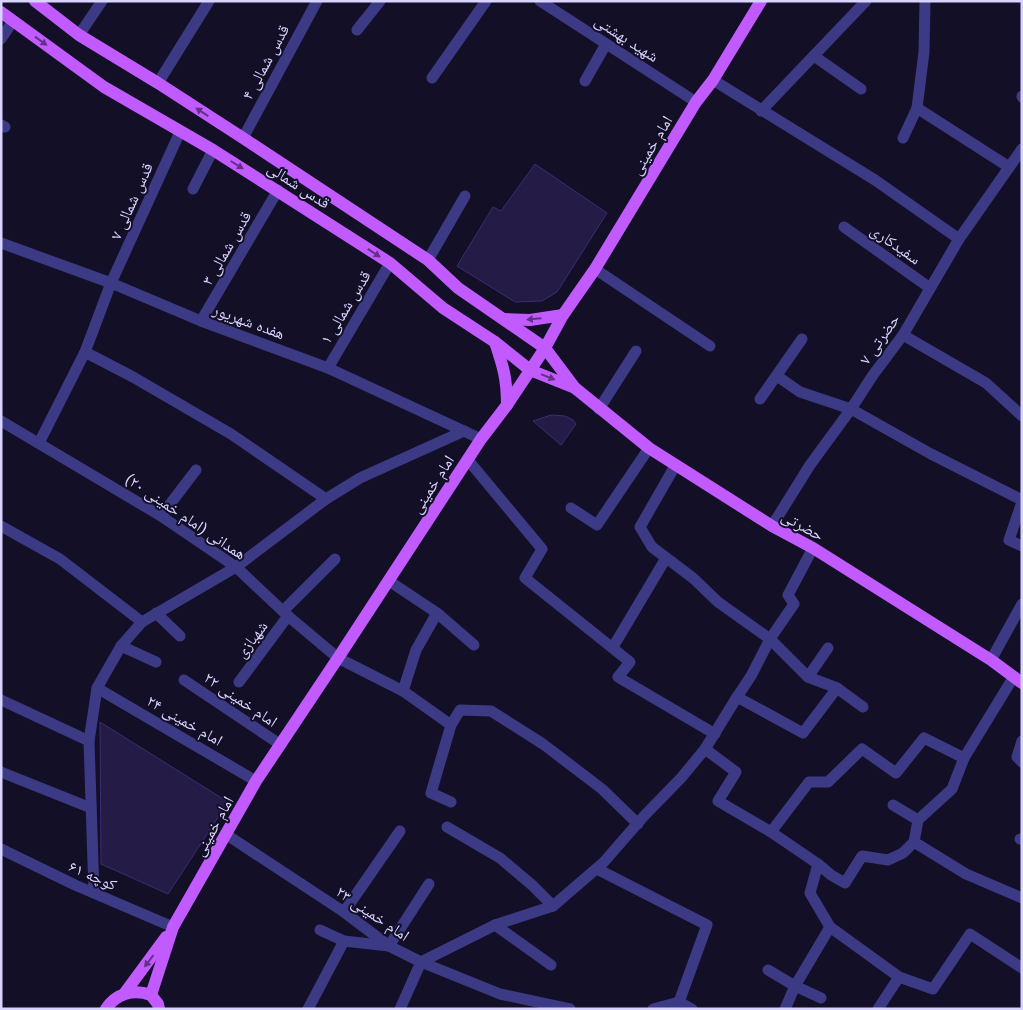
<svg xmlns="http://www.w3.org/2000/svg" width="1023" height="1010" font-family="Arial,'Noto Naskh Arabic',sans-serif">
<style>
.building{fill:#241b47;stroke:#3b2d73}
.lines{fill:none;stroke-linecap:round;stroke-linejoin:round}
.minor{stroke:#3d3a85;stroke-width:11}
.major{stroke:#c25bff;stroke-width:12}
.oneway{fill:#623188}
.labels{text-anchor:middle;stroke-width:4;stroke-linejoin:round;paint-order:stroke}
.street-label{font-size:16px;fill:#d9d4ff;stroke:#130f26}
</style>
<rect width="100%" height="100%" fill="#130f26"/>
<g class="building">
<polygon points="535,164 607,213 557,292 542,301 515,302 457,266 493,207 501,211"/>
<polygon points="551,415 565,416 573,420 576,424 561,445 533,421"/>
<polygon points="100,722 228,802 168,894 101,864"/>
</g>
<g class="lines">
<g class="minor">
<polyline points="540,1 696,102"/>
<polyline points="925,1 924,52 917,108 1009,167"/>
<polyline points="357,30 380,1"/>
<polyline points="79,35 102,1"/>
<polyline points="1,39 13,21"/>
<polyline points="814,56 861,89"/>
<polyline points="432,78 486,1"/>
<polyline points="713,80 875,180 959,239"/>
<polyline points="585,81 606,44"/>
<polyline points="158,83 209,1"/>
<polyline points="1022,96 1022,97"/>
<polyline points="761,111 866,1"/>
<polyline points="1,125 5,127"/>
<polyline points="243,138 317,1"/>
<polyline points="903,138 917,108"/>
<polyline points="193,189 213,150"/>
<polyline points="844,227 930,288"/>
<polyline points="1,243 111,283 201,321 328,368 481,439"/>
<polyline points="428,260 465,196"/>
<polyline points="595,269 710,346"/>
<polyline points="201,321 278,190"/>
<polyline points="903,335 986,383 1022,416"/>
<polyline points="85,352 133,377 231,434 326,499"/>
<polyline points="328,368 390,263"/>
<polyline points="777,376 800,392 851,409 931,454 1022,500"/>
<polyline points="760,399 802,339"/>
<polyline points="599,409 636,351"/>
<polyline points="1,421 161,516 236,567 288,616 338,658 403,691 451,725 460,710 491,711 543,744 602,789 638,824"/>
<polyline points="39,443 85,352 111,283 180,132"/>
<polyline points="468,460 542,549 525,578 630,662 618,677 715,734"/>
<polyline points="675,466 640,527 652,547 693,578 718,602 770,639 808,677 837,688 863,707"/>
<polyline points="1022,502 1009,540 1022,546"/>
<polyline points="571,508 597,525 649,448"/>
<polyline points="161,516 196,470"/>
<polyline points="1,526 60,559 142,622"/>
<polyline points="772,526 810,465 851,409 873,375 903,335 959,239 1022,149"/>
<polyline points="389,581 437,613 474,645"/>
<polyline points="284,610 335,559"/>
<polyline points="156,613 180,636"/>
<polyline points="121,646 156,662"/>
<polyline points="613,647 666,558"/>
<polyline points="991,660 1022,604"/>
<polyline points="808,677 828,648"/>
<polyline points="184,680 281,745"/>
<polyline points="239,682 288,616"/>
<polyline points="97,688 256,781"/>
<polyline points="403,691 416,650 437,613"/>
<polyline points="737,697 803,733 837,688"/>
<polyline points="1,700 89,741"/>
<polyline points="1022,741 1017,757 1022,762"/>
<polyline points="705,749 736,772 718,801 771,832 818,864"/>
<polyline points="1,772 91,808"/>
<polyline points="451,802 431,793 451,725"/>
<polyline points="893,805 918,820"/>
<polyline points="447,827 500,858 532,885 553,906"/>
<polyline points="771,832 809,782 828,782 862,749 896,773 924,738 964,758"/>
<polyline points="227,835 344,912 389,946 421,962 500,994 570,1009"/>
<polyline points="1020,839 1022,839"/>
<polyline points="914,842 966,874 1022,898"/>
<polyline points="1,849 75,885 173,927"/>
<polyline points="597,869 707,925 679,1002"/>
<polyline points="94,893 89,741 97,688 121,646 142,622 236,567 326,499 360,478 464,431"/>
<polyline points="344,912 400,831"/>
<polyline points="495,925 551,965"/>
<polyline points="830,927 899,977 933,989 970,934 1022,968"/>
<polyline points="320,930 344,941 389,946 429,884"/>
<polyline points="768,970 795,986 821,998"/>
<polyline points="308,1009 344,941"/>
<polyline points="400,1009 421,962 495,925 553,906 603,863 644,816 681,778 705,749 737,697 751,676 770,639 794,604 788,595 813,548"/>
<polyline points="653,1009 679,1002 692,1009"/>
<polyline points="785,1009 795,986 830,927 810,893 818,864 831,875 845,883 862,856 888,860 903,853 914,842 918,820 952,789 964,758 1013,678"/>
<polyline points="878,1009 899,977"/>
</g>
<g class="major">
<polyline points="35,1 79,35 158,83 243,138 428,260 458,288 545,348 575,388 649,448 772,526 813,548 991,660 1022,683"/>
<polyline points="1,12 104,87 213,150 390,263 443,308 495,342 530,370 575,388"/>
<polyline points="504,319 530,320 563,315"/>
<path d="M495,342C503,366 507,379 507,405"/>
<polyline points="124,994 166,937"/>
<polyline points="151,995 173,927 256,781 338,658 481,439 507,405 545,348 563,315 595,269 696,102 713,80 761,1"/>
<path d="M106,1009C116,993 134,989 151,995L158,1004L159,1009"/>
</g>
</g>
<defs><path id="oneway-solid" d="M-6-.8H1V-3.2L6.5 0L1 3.2V.8H-6Z" transform="scale(1.25)"/></defs>
<g class="oneway">
<use href="#oneway-solid" transform="translate(41 41) rotate(36)"/>
<use href="#oneway-solid" transform="translate(202 112) rotate(-147)"/>
<use href="#oneway-solid" transform="translate(237 165) rotate(32)"/>
<use href="#oneway-solid" transform="translate(374 253) rotate(33)"/>
<use href="#oneway-solid" transform="translate(534 319) rotate(175)"/>
<use href="#oneway-solid" transform="translate(548 377) rotate(22)"/>
<use href="#oneway-solid" transform="translate(149 961) rotate(127)"/>
</g>
<g class="labels">
<g class="street-label">
<text transform="translate(627 38) rotate(33)" y="6">شهید بهشتی</text>
<text transform="translate(265 62) rotate(-62)" y="6">قدس شمالی ۴</text>
<text transform="translate(651 145) rotate(-59)" y="6">امام خمینی</text>
<text transform="translate(299 185) rotate(33)" y="6">قدس شمالی</text>
<text transform="translate(131 201) rotate(-66)" y="6">۷ قدس شمالی</text>
<text transform="translate(896 244) rotate(35)" y="6">سفیدکاری</text>
<text transform="translate(226 248) rotate(-60)" y="6">۳ قدس شمالی</text>
<text transform="translate(345 307) rotate(-59)" y="6">قدس شمالی ۱</text>
<text transform="translate(249 321) rotate(20)" y="6">هفده شهریور</text>
<text transform="translate(879 339) rotate(-55)" y="6">حضرتی ۷</text>
<text transform="translate(432 484) rotate(-57)" y="6">امام خمینی</text>
<text transform="translate(186 516) rotate(34)" y="6">همدانی (امام خمینی ۲۰)</text>
<text transform="translate(803 525) rotate(29)" y="6">حضرتی</text>
<text transform="translate(251 639) rotate(-53)" y="6">شهبازی</text>
<text transform="translate(241 699) rotate(34)" y="6">امام خمینی ۲۲</text>
<text transform="translate(185 720) rotate(30)" y="6">امام خمینی ۲۴</text>
<text transform="translate(213 826) rotate(-61)" y="6">امام خمینی</text>
<text transform="translate(93 875) rotate(24)" y="6">کوچه ۶۱</text>
<text transform="translate(373 913) rotate(34)" y="6">امام خمینی ۲۳</text>
</g>
</g>
<rect width="1023" height="1010" fill="none" stroke="#d9d4ff" stroke-width="5"/>
</svg>
